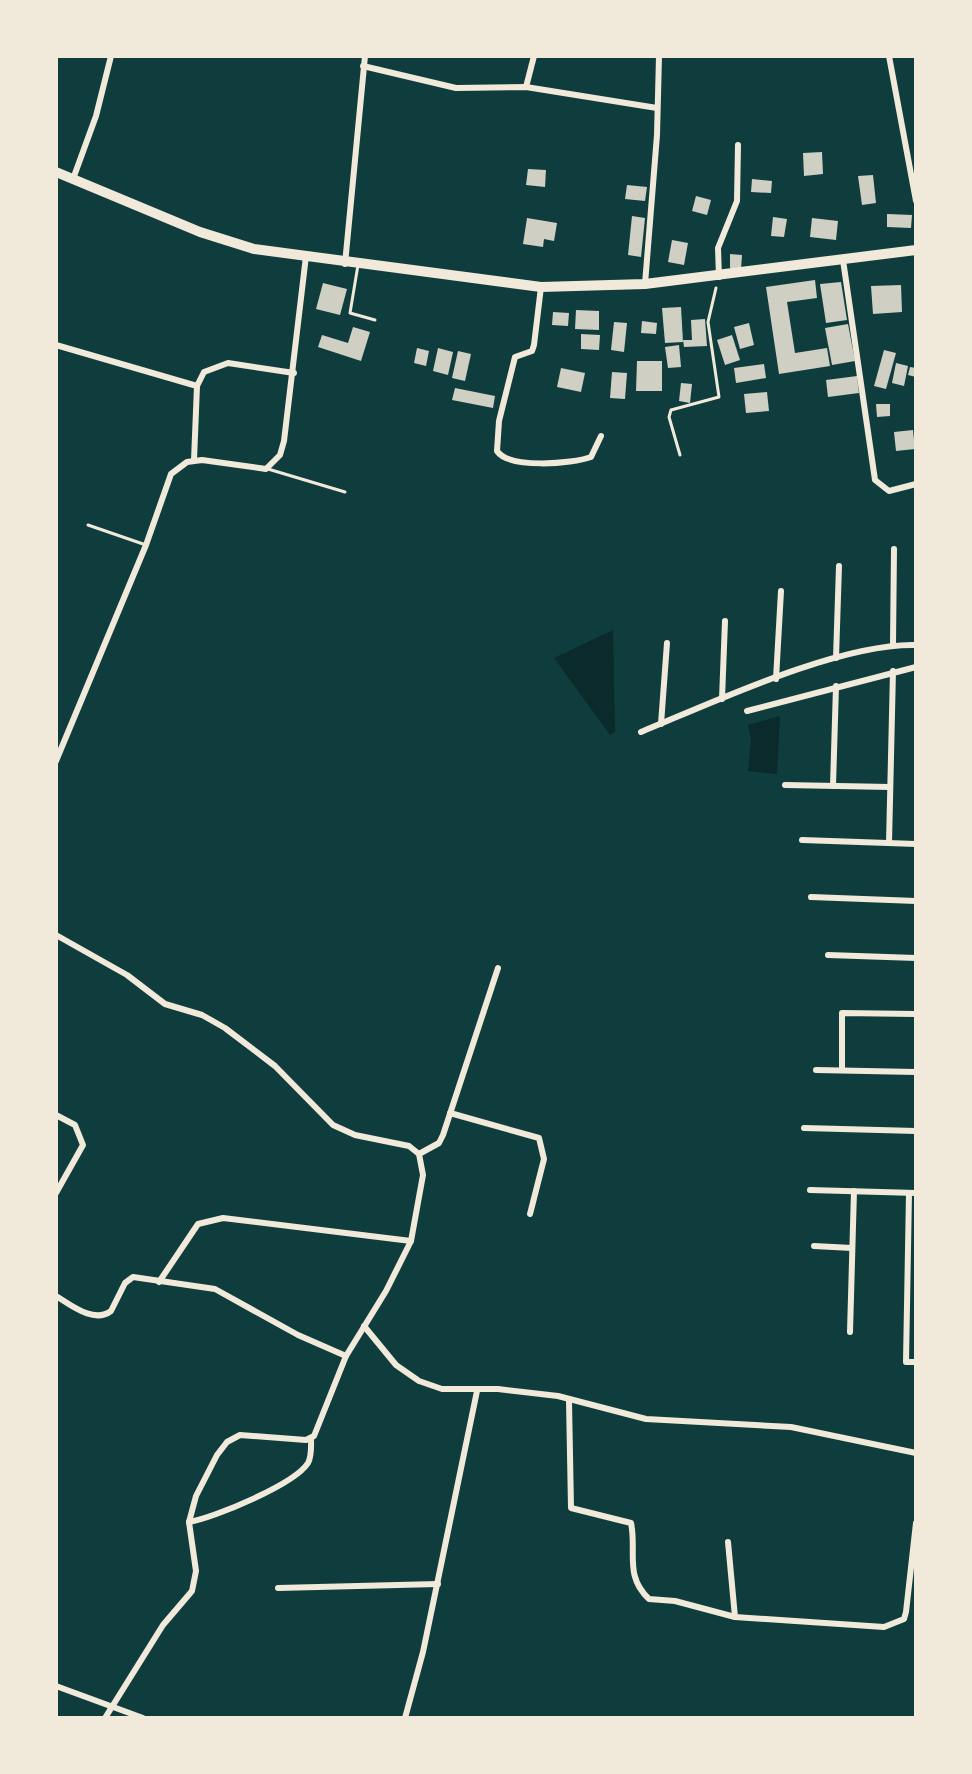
<svg xmlns="http://www.w3.org/2000/svg" width="972" height="1774" font-family="'Libre Baskerville',serif">
<style>
.water{fill:#0a2a2b}
.building{fill:#cfcfc3}
.lines{fill:none;stroke-linecap:round;stroke-linejoin:round}
.path{stroke:#f1e9da;stroke-width:3}
.service{stroke:#f1e9da;stroke-width:3}
.minor{stroke:#f1e9da;stroke-width:6}
.primary{stroke:#f1e9da;stroke-width:10}
</style>
<rect width="100%" height="100%" fill="#0f3d3e"/>
<g class="water">
<polygon points="613,630 615,732 610,735 554,658"/>
<polygon points="780,716 777,774 748,771 751,740 748,725"/>
</g>
<g class="building">
<polygon points="822,152 823,174 804,176 803,153"/>
<polygon points="528,169 546,170 545,187 526,185"/>
<polygon points="873,175 876,203 862,205 858,176"/>
<polygon points="752,179 772,181 771,193 751,192"/>
<polygon points="627,185 647,187 645,201 625,199"/>
<polygon points="696,196 711,200 707,215 692,211"/>
<polygon points="887,214 912,215 911,228 887,227"/>
<polygon points="632,216 645,218 641,257 628,255"/>
<polygon points="773,217 787,219 784,237 771,236"/>
<polygon points="527,218 557,223 554,241 544,239 543,247 523,244"/>
<polygon points="812,218 838,221 836,240 810,237"/>
<polygon points="672,240 688,243 684,265 668,262"/>
<polygon points="730,254 742,255 741,269 730,268"/>
<polygon points="815,280 817,298 787,302 795,353 827,348 830,366 779,374 766,287"/>
<polygon points="841,282 847,320 826,323 820,284"/>
<polygon points="323,283 347,289 340,315 316,309"/>
<polygon points="901,285 902,312 873,314 871,286"/>
<polygon points="681,307 683,342 665,343 662,308"/>
<polygon points="576,310 599,311 599,330 575,329"/>
<polygon points="553,312 569,313 568,326 552,325"/>
<polygon points="705,319 707,346 684,347 683,340 692,340 691,320"/>
<polygon points="642,321 657,323 656,334 641,333"/>
<polygon points="614,322 627,323 624,352 611,350"/>
<polygon points="749,323 754,345 740,349 734,327"/>
<polygon points="848,324 855,361 832,365 825,328"/>
<polygon points="353,327 370,332 361,361 318,347 322,335 348,343"/>
<polygon points="581,334 600,335 599,350 581,349"/>
<polygon points="732,335 740,360 725,365 717,340"/>
<polygon points="679,345 681,367 668,368 665,347"/>
<polygon points="417,348 429,351 426,366 414,363"/>
<polygon points="438,348 453,352 448,375 433,371"/>
<polygon points="884,350 896,353 886,389 874,386"/>
<polygon points="458,351 471,354 465,381 452,378"/>
<polygon points="637,361 662,361 662,391 636,391"/>
<polygon points="896,363 908,366 904,386 892,383"/>
<polygon points="764,364 766,378 736,383 734,368"/>
<polygon points="910,367 916,368 916,377 908,375"/>
<polygon points="561,368 585,373 581,392 557,387"/>
<polygon points="612,372 627,373 625,399 610,398"/>
<polygon points="857,376 859,393 828,397 826,380"/>
<polygon points="681,383 692,384 690,403 679,401"/>
<polygon points="455,388 495,396 493,408 452,400"/>
<polygon points="767,392 769,411 746,413 744,394"/>
<polygon points="876,404 890,404 890,416 877,417"/>
<polygon points="913,430 915,449 896,451 894,432"/>
</g>
<g class="lines">
<polyline class="path" points="680,455 669,417 671,410 719,397 708,322 716,288"/>
<g class="service">
<polyline points="358,265 350,313 375,320"/>
<polyline points="268,469 345,492"/>
<polyline points="88,525 146,545"/>
</g>
<g class="minor">
<polyline points="889,56 916,201"/>
<polyline points="363,66 456,88 526,87 657,108"/>
<polyline points="526,87 534,56"/>
<polyline points="73,179 96,116 111,56"/>
<polyline points="843,260 875,480 889,491 916,484"/>
<polyline points="345,264 365,56"/>
<polyline points="719,277 718,248 737,201 738,145"/>
<polyline points="645,284 657,135 659,56"/>
<path d="M541,287L534,345L532,351L515,357L499,421L497,451C509,469 572,464 591,457L601,436"/>
<polyline points="56,345 197,386"/>
<polyline points="194,460 197,386 204,372 228,363 294,373"/>
<polyline points="893,644 894,549"/>
<polyline points="836,658 839,566"/>
<polyline points="776,679 781,591"/>
<polyline points="722,699 725,621"/>
<polyline points="747,711 916,667"/>
<polyline points="661,724 667,643"/>
<path d="M641,732C714,702 839,643 916,645"/>
<polyline points="56,761 146,545 171,474 187,462 202,460 266,469 280,455 284,441 306,256"/>
<polyline points="785,785 890,787"/>
<polyline points="833,786 836,686"/>
<polyline points="802,840 916,844"/>
<polyline points="889,843 893,671"/>
<polyline points="811,897 916,901"/>
<polyline points="56,935 127,975 165,1004 202,1015 225,1028 275,1066 333,1125 355,1135 409,1146 419,1154 423,1175 411,1241 386,1291 346,1356 314,1436 306,1440 240,1435 227,1442 217,1455 196,1496 189,1522 196,1571 192,1591 163,1625 105,1718"/>
<polyline points="828,955 916,958"/>
<polyline points="816,1070 916,1072"/>
<polyline points="842,1070 842,1013 916,1014"/>
<polyline points="450,1113 539,1138 544,1159 530,1214"/>
<polyline points="56,1115 75,1125 83,1145 56,1193"/>
<polyline points="804,1128 916,1131"/>
<polyline points="419,1154 439,1143 443,1135 498,968"/>
<polyline points="810,1190 916,1193"/>
<polyline points="909,1193 906,1362 916,1362"/>
<polyline points="814,1246 852,1248"/>
<polyline points="159,1282 198,1224 223,1218 411,1241"/>
<path d="M56,1296C71,1305 94,1324 111,1311L125,1283L133,1277L215,1289L298,1335L346,1356"/>
<polyline points="364,1326 396,1365 419,1381 442,1389 498,1389 558,1396 646,1419 791,1427 916,1453"/>
<polyline points="850,1332 854,1191"/>
<path d="M569,1401L571,1508L631,1523C637,1551 624,1576 649,1599L675,1601L735,1617"/>
<path d="M189,1522C214,1518 295,1484 308,1463C312,1456 311,1446 311,1438"/>
<polyline points="728,1542 735,1617 884,1627 904,1619 906,1612 916,1523"/>
<polyline points="278,1588 438,1584"/>
<polyline points="56,1686 143,1718"/>
<polyline points="405,1718 423,1652 477,1391"/>
</g>
<polyline class="primary" points="56,172 200,232 254,249 541,287 645,284 916,250"/>
</g>
<rect width="972" height="1774" fill="none" stroke="#f1e9da" stroke-width="116"/>
</svg>
